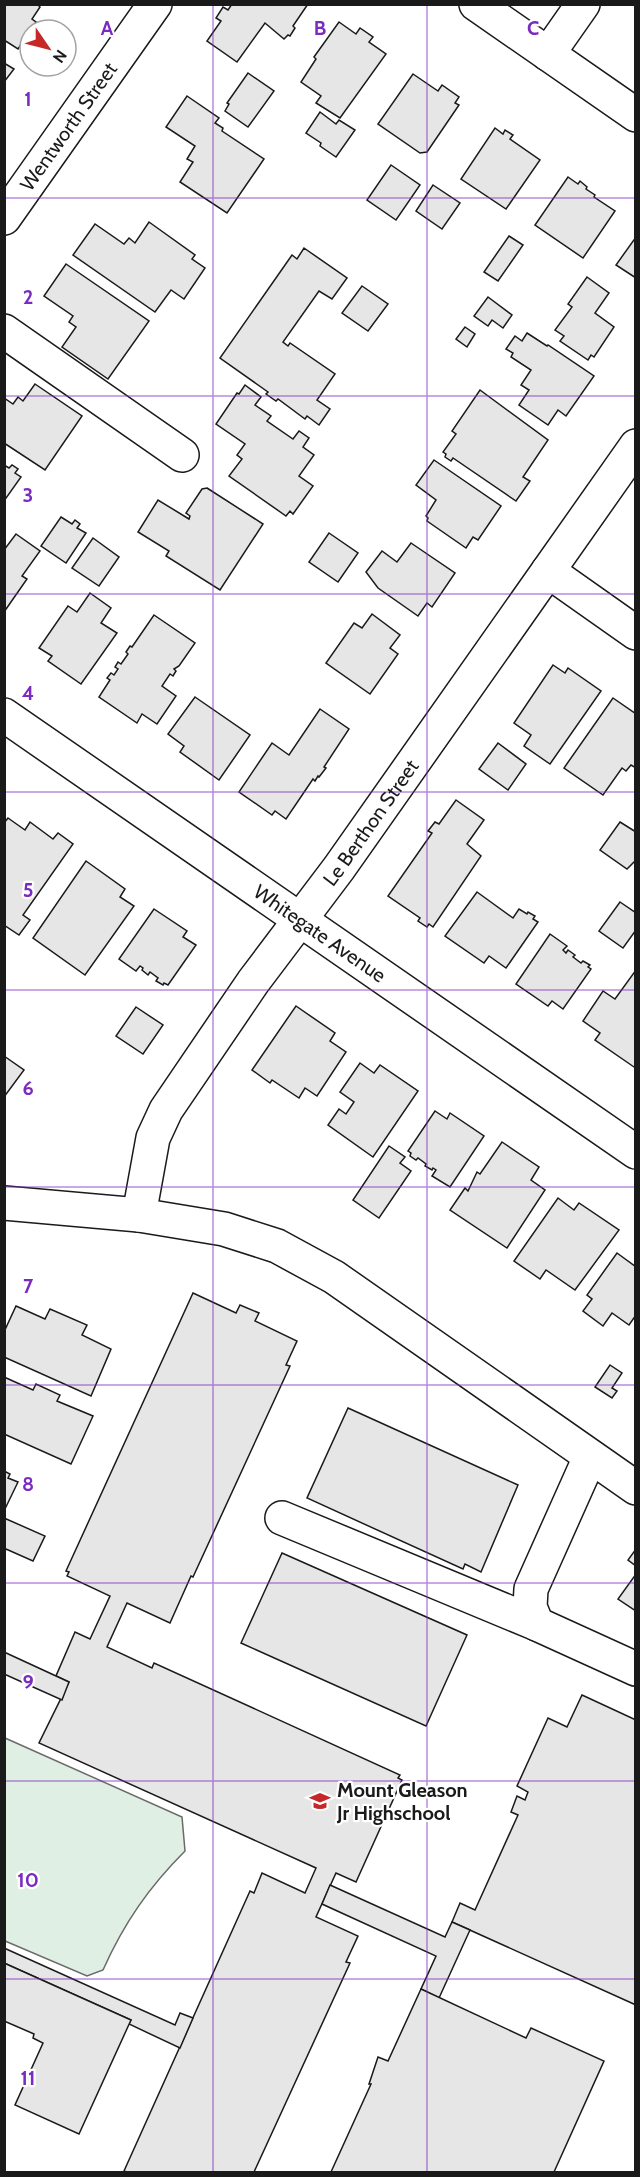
<svg xmlns="http://www.w3.org/2000/svg" width="640" height="2177" font-family="Cabin,sans-serif">
<style>
.green{fill:#e0efe3;stroke:#6a6a6a;stroke-width:1.5}
.building{fill:#e6e6e6;stroke:#1a1a1a;stroke-width:1.5}
.lines{fill:none;stroke-linecap:round;stroke-linejoin:round}
.minor-casing{stroke:#1a1a1a;stroke-width:36}
.minor{stroke:#fff;stroke-width:33}
.grid{fill:none;stroke:#7b2cbf;stroke-width:1.5;stroke-opacity:0.55}
.labels{text-anchor:middle;stroke-width:4.5;stroke-linejoin:round;paint-order:stroke}
.street-label{font-size:20px;fill:#1a1a1a;stroke:#fff}
.poi-label{font-size:20px;font-weight:bold;fill:#1a1a1a;stroke:#fff;text-anchor:start}
.grid-label{font-size:20px;text-anchor:middle;font-weight:bold;fill:#7b2cbf;stroke:#fff;stroke-width:4.5;stroke-linejoin:round;paint-order:stroke}
</style>
<rect width="100%" height="100%" fill="#fff"/>
<path class="green" d="M5,1738L182,1817L185,1851C149,1887 124,1923 103,1970L87,1976L5,1941Z"/>
<g class="building">
<polygon points="4,4 37,4 40,7 32,19 36,22 18,49 4,40"/>
<polygon points="232,4 308,4 293,26 295,28 290,36 288,35 284,39 265,23 237,62 207,41 221,21 216,18 223,7 228,10"/>
<polygon points="339,22 356,34 360,28 373,37 369,42 386,54 340,118 316,103 321,96 301,82 316,59 314,57"/>
<polygon points="4,63 14,69 4,82"/>
<polygon points="248,73 274,91 248,127 225,111 229,104 227,103"/>
<polygon points="413,74 438,91 442,85 459,97 455,103 459,105 427,152 420,153 378,124"/>
<polygon points="187,96 219,118 215,123 223,128 222,131 264,159 227,213 180,182 193,162 187,159 195,146 166,127"/>
<polygon points="320,112 336,124 339,120 355,130 336,157 320,146 321,143 306,133"/>
<polygon points="495,128 503,134 505,130 513,135 510,139 540,160 506,209 461,179"/>
<polygon points="391,165 420,185 396,220 367,200"/>
<polygon points="568,177 578,184 580,181 587,187 586,189 595,195 594,197 615,211 583,258 535,225"/>
<polygon points="433,185 460,203 442,229 416,211"/>
<polygon points="149,222 195,255 192,259 205,268 184,299 171,290 155,312 73,255 95,224 124,244 129,238 135,243"/>
<polygon points="509,236 523,245 498,281 484,272"/>
<polygon points="636,237 636,278 616,265"/>
<polygon points="304,248 347,278 332,299 319,291 283,342 288,346 290,343 335,374 317,400 330,409 319,425 307,416 305,419 278,399 276,401 266,394 268,392 220,358 292,255 297,259"/>
<polygon points="66,264 149,321 108,379 62,347 76,327 69,322 73,316 44,296"/>
<polygon points="587,277 609,293 595,313 614,327 594,357 591,355 588,360 560,341 564,336 555,330 572,307 568,304"/>
<polygon points="362,286 388,304 368,331 342,313"/>
<polygon points="488,297 512,315 503,328 492,320 488,326 474,316"/>
<polygon points="465,327 475,334 467,347 456,339"/>
<polygon points="527,333 547,346 548,345 594,376 566,416 558,410 548,425 519,405 529,390 521,385 531,370 511,357 513,353 506,349 515,336 522,341"/>
<polygon points="35,384 82,416 45,470 4,443 4,398 13,404 18,397 23,401"/>
<polygon points="245,385 261,397 255,405 271,416 267,421 293,439 299,431 309,438 303,447 314,455 299,476 313,486 293,514 290,511 286,516 229,476 242,459 237,455 245,444 216,424 237,393 239,394"/>
<polygon points="480,390 548,440 523,477 530,481 516,501 453,458 451,461 445,457 446,454 443,452 456,434 452,431"/>
<polygon points="434,460 501,506 478,540 473,537 466,548 427,521 428,518 426,516 436,500 416,485"/>
<polygon points="4,465 9,468 12,465 18,469 15,473 21,477 4,501"/>
<polygon points="207,488 263,524 220,590 166,556 169,551 138,532 158,500 189,519 190,516 186,513 202,489"/>
<polygon points="61,517 72,524 75,520 80,524 77,528 86,533 66,563 41,546"/>
<polygon points="329,533 358,553 338,582 309,562"/>
<polygon points="16,534 40,551 22,576 27,579 4,612 4,550"/>
<polygon points="93,538 119,557 99,586 72,568"/>
<polygon points="411,543 455,573 432,607 427,603 418,616 378,588 366,572 382,551 397,562"/>
<polygon points="90,593 111,608 101,623 117,633 81,684 48,661 52,656 39,648 68,606 77,612"/>
<polygon points="372,614 400,635 390,648 398,654 370,694 326,663 354,623 362,628"/>
<polygon points="154,615 195,643 179,666 174,669 176,671 173,676 170,674 162,686 176,696 157,724 142,714 137,723 99,697 110,680 107,678 111,673 114,675 118,669 115,667 118,662 121,664 128,654 126,652 130,646 132,647"/>
<polygon points="553,665 565,673 568,668 601,691 550,764 524,746 531,735 514,723"/>
<polygon points="195,697 250,735 219,780 180,752 184,746 168,734"/>
<polygon points="613,698 636,714 636,768 631,765 626,771 622,768 603,795 564,768"/>
<polygon points="320,709 349,729 324,767 326,768 319,777 318,776 315,781 313,779 286,819 275,811 272,815 239,792 272,743 289,755"/>
<polygon points="498,743 526,764 508,790 479,769"/>
<polygon points="456,800 484,820 467,844 481,856 433,927 429,924 427,927 418,921 420,918 388,896 432,833 428,831 435,822 439,824"/>
<polygon points="8,818 25,830 30,822 53,839 58,833 73,844 23,915 30,920 19,935 4,925 4,823"/>
<polygon points="620,822 636,832 636,860 627,869 600,850"/>
<polygon points="86,861 125,889 120,897 134,906 85,975 33,938"/>
<polygon points="477,892 513,918 519,909 527,914 528,912 535,916 533,919 538,922 506,968 489,956 484,963 445,936"/>
<polygon points="620,902 636,913 636,930 623,948 599,931"/>
<polygon points="154,909 187,931 183,937 196,945 168,985 164,983 163,985 156,981 158,978 150,972 148,975 142,970 143,968 140,966 136,971 119,959"/>
<polygon points="550,934 567,946 563,950 566,953 568,950 575,955 573,957 581,963 583,961 590,965 588,967 591,969 563,1009 552,1001 548,1006 516,984"/>
<polygon points="636,970 636,1066 634,1067 595,1040 600,1033 583,1021 603,991 615,999"/>
<polygon points="296,1006 335,1033 330,1041 346,1052 317,1096 305,1088 299,1098 272,1080 270,1083 252,1070"/>
<polygon points="136,1007 163,1025 143,1054 116,1036"/>
<polygon points="4,1056 24,1070 4,1097"/>
<polygon points="360,1063 374,1073 380,1065 418,1091 373,1157 328,1125 339,1109 346,1114 354,1102 340,1092"/>
<polygon points="435,1111 447,1119 450,1113 484,1136 450,1187 432,1176 436,1170 433,1168 432,1170 425,1166 426,1164 418,1158 416,1160 410,1156 411,1153 408,1151"/>
<polygon points="502,1142 539,1167 531,1180 545,1190 507,1248 450,1210 465,1188 468,1191 477,1172 480,1174"/>
<polygon points="389,1146 405,1157 400,1163 411,1171 379,1218 353,1200"/>
<polygon points="558,1198 574,1210 579,1203 619,1230 575,1290 546,1270 540,1279 514,1261"/>
<polygon points="617,1253 636,1267 636,1315 629,1325 612,1313 603,1326 583,1311 592,1299 587,1295"/>
<polygon points="193,1293 236,1313 240,1305 259,1313 255,1321 297,1341 286,1365 290,1366 193,1577 191,1576 170,1623 127,1603 107,1647 152,1668 154,1663 400,1775 398,1778 402,1780 356,1882 336,1873 316,1917 358,1936 346,1962 350,1963 254,2172 127,2172 124,2171 250,1891 254,1893 262,1873 305,1893 316,1868 39,1743 69,1682 56,1676 75,1632 90,1639 110,1596 67,1576 69,1572 66,1571"/>
<polygon points="16,1306 45,1319 50,1309 87,1325 82,1335 111,1349 91,1396 4,1357 4,1332"/>
<polygon points="610,1365 622,1373 612,1388 617,1391 612,1398 595,1387"/>
<polygon points="4,1377 33,1390 36,1384 60,1395 57,1401 93,1416 71,1464 4,1434"/>
<polygon points="348,1408 518,1485 481,1572 465,1564 463,1569 307,1498"/>
<polygon points="4,1471 10,1474 8,1478 18,1482 4,1511"/>
<polygon points="4,1518 45,1536 33,1561 6,1549 4,1553"/>
<polygon points="636,1549 636,1566 628,1560"/>
<polygon points="282,1553 467,1635 426,1726 241,1643"/>
<polygon points="636,1574 636,1611 618,1599"/>
<polygon points="4,1652 69,1682 62,1700 4,1674"/>
<polygon points="582,1695 636,1720 636,2005 452,1922 460,1903 475,1910 518,1815 511,1812 517,1796 525,1800 528,1792 517,1786 548,1718 567,1727"/>
<polygon points="330,1885 445,1937 452,1922 470,1930 439,1998 421,1989 436,1956 322,1904"/>
<polygon points="4,1948 175,2025 180,2013 193,2018 180,2048 129,2024 131,2020 4,1963"/>
<polygon points="4,1963 131,2020 79,2134 15,2105 43,2043 33,2038 34,2034 4,2021"/>
<polygon points="421,1989 526,2038 531,2028 604,2061 554,2172 331,2172 371,2084 369,2084 378,2057 388,2061"/>
</g>
<g class="lines">
<g class="minor-casing">
<g id="minor">
<polyline points="476,4 636,115"/>
<polyline points="548,54 583,4"/>
<path id="s1" d="M4,218L155,4"/>
<polyline points="4,331 182,455"/>
<polyline points="548,571 636,633"/>
<path id="s2" d="M4,715L636,1152"/>
<polyline points="4,1203 139,1215 224,1229 277,1246 334,1277 636,1488"/>
<path id="s3" d="M139,1215L153,1138L166,1110L253,982L339,868L636,446"/>
<polyline points="590,1457 531,1589 530,1607 537,1624 636,1669"/>
<polyline points="282,1518 537,1624"/>
</g>
</g>
<use href="#minor" class="minor"/>
</g>
<path class="grid" d="M213,4V2172M427,4V2172M4,198H636M4,396H636M4,594H636M4,792H636M4,990H636M4,1187H636M4,1385H636M4,1583H636M4,1781H636M4,1979H636"/>
<defs>
<g id="school-bare" transform="scale(1.62)"><path d="M0-5L7-2L0 1L-7-2ZM-4 1L0 2.5L4 1V4Q0 6-4 4Z" fill="#c62828" stroke="#fff" stroke-width="2.5" paint-order="stroke"/></g>
</defs>
<g fill-rule="evenodd">
<use href="#school-bare" x="320" y="1801"/>
</g>
<g class="labels">
<g class="street-label">
<text dy="7" stroke="none"><textPath href="#s1" startOffset="112">Wentworth Street</textPath></text>
<text dy="7" stroke="none"><textPath href="#s3" startOffset="462">Le Berthon Street</textPath></text>
<text dy="7" stroke="none"><textPath href="#s2" startOffset="384">Whitegate Avenue</textPath></text>
</g>
<g class="poi-label">
<text x="337" y="1797">Mount Gleason<tspan x="337" dy="23">Jr Highschool</tspan></text>
</g>
</g>
<g class="grid-label">
<text x="107" y="35">A</text>
<text x="320" y="35">B</text>
<text x="533" y="35">C</text>
<text x="28" y="106">1</text>
<text x="28" y="304">2</text>
<text x="28" y="502">3</text>
<text x="28" y="700">4</text>
<text x="28" y="897">5</text>
<text x="28" y="1095">6</text>
<text x="28" y="1293">7</text>
<text x="28" y="1491">8</text>
<text x="28" y="1689">9</text>
<text x="28" y="1887">10</text>
<text x="28" y="2085">11</text>
</g>
<rect width="640" height="2177" fill="none" stroke="#1a1a1a" stroke-width="12"/>
<g transform="translate(48 48) rotate(125)"><circle r="28" fill="#ffffff" stroke="#a3a3a3" stroke-width="1.5"/>
<path d="M0-4.5L10 22L0 15L-10 22Z" fill="#c62828"/>
<text y="-9" font-size="16" font-weight="bold" text-anchor="middle" fill="#1a1a1a">N</text>
</g>
</svg>
